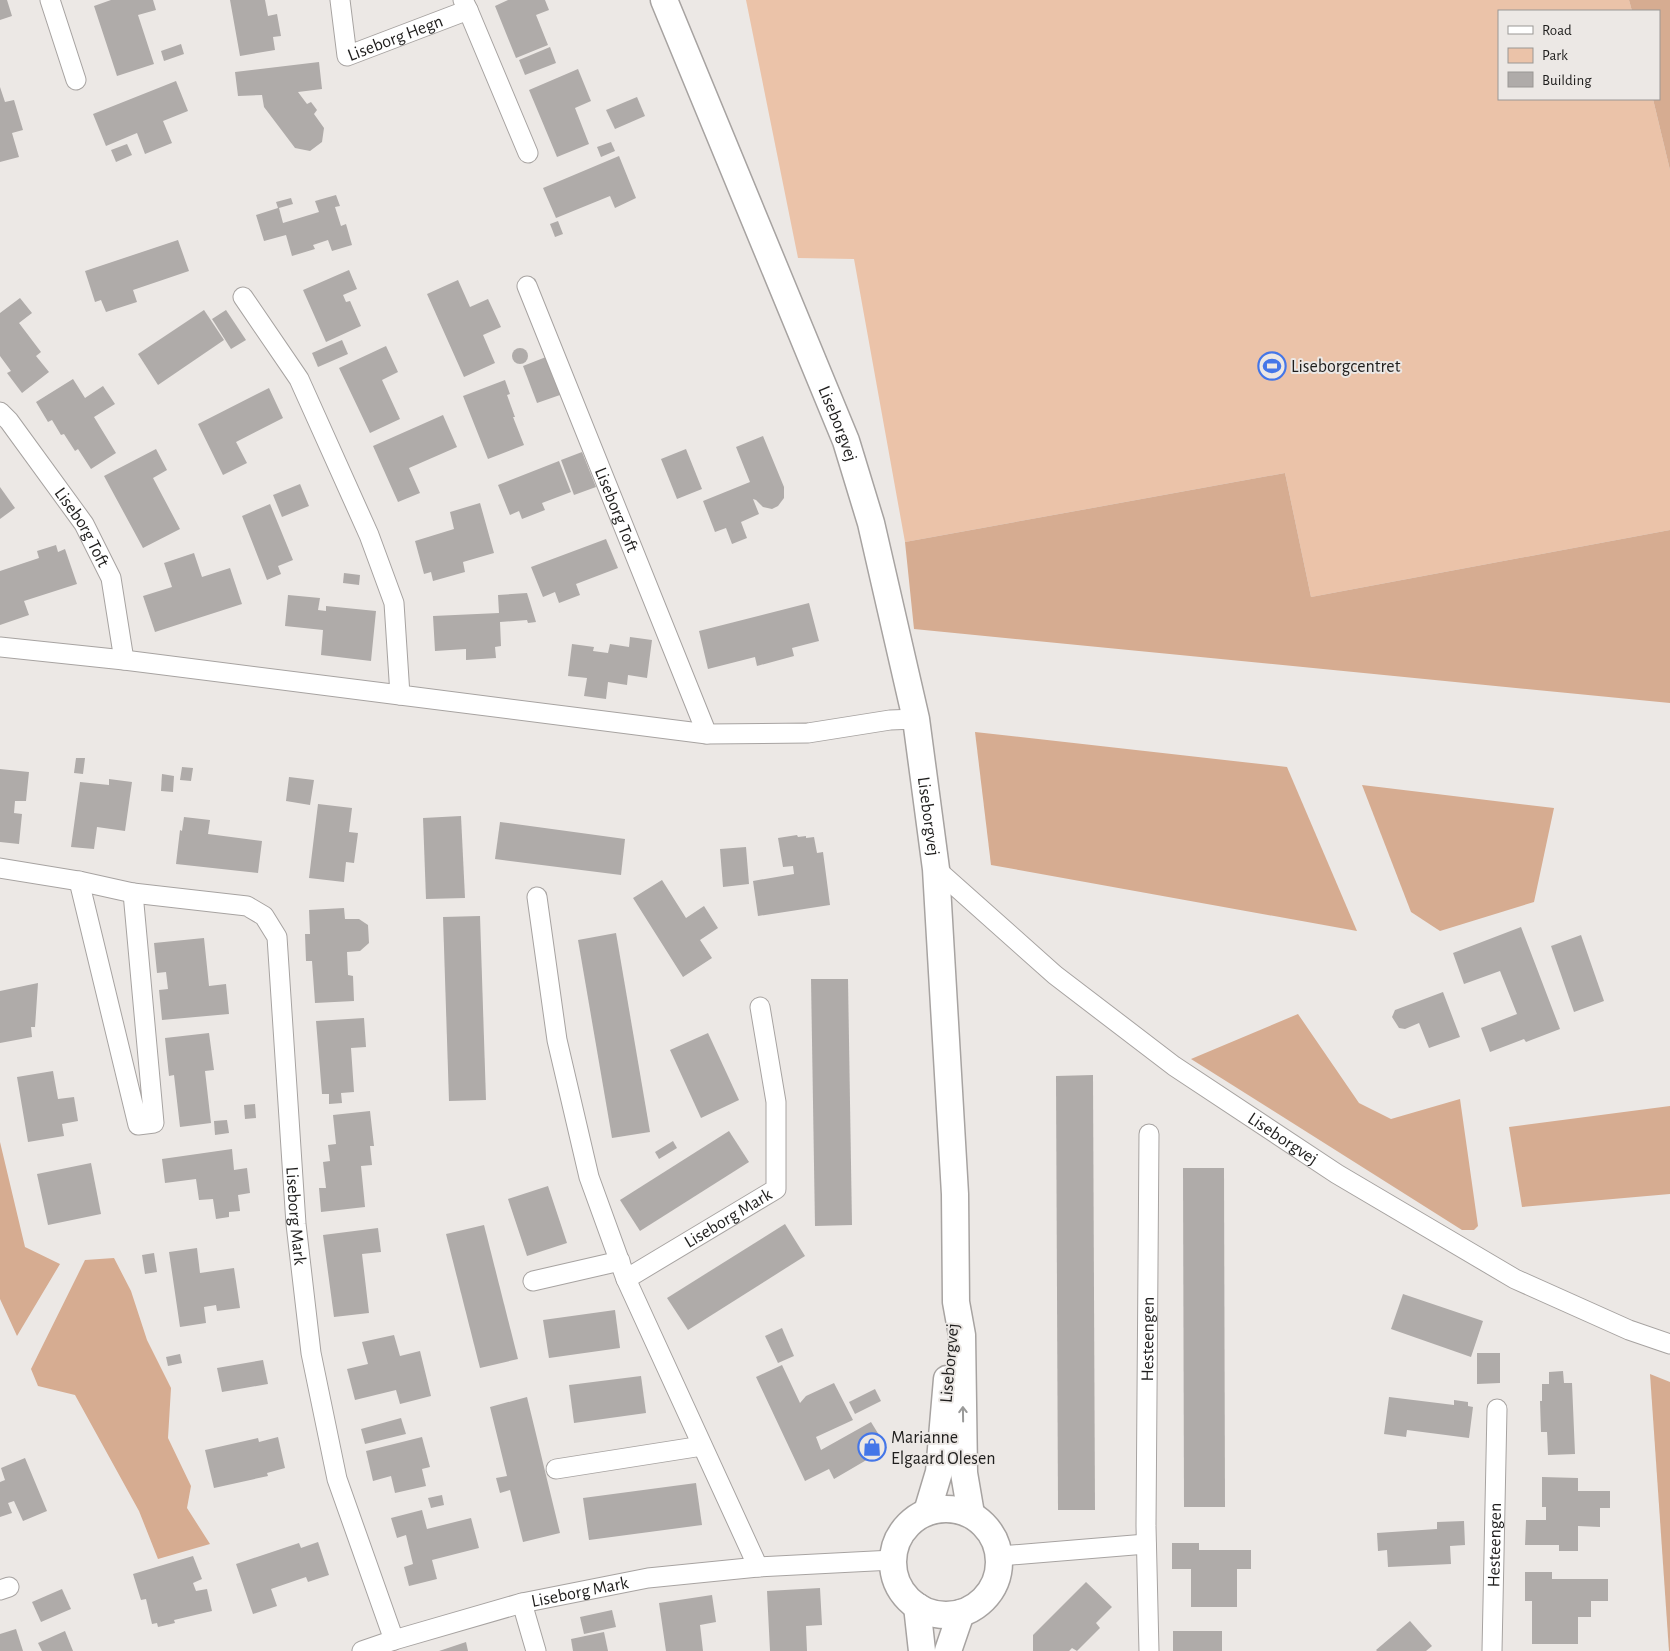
<svg xmlns="http://www.w3.org/2000/svg" width="1670" height="1651" font-family="'Alegreya Sans',sans-serif">
<style>
.green{fill:#ebc3a9}
.forest{fill:#d6ac91}
.building{fill:#afaba9}
.lines{fill:none;stroke-linecap:round;stroke-linejoin:round}
.street-casing{stroke:#a7a3a1;stroke-width:21}
.secondary-casing{stroke:#a7a3a1;stroke-width:29}
.street{stroke:#fff;stroke-width:19}
.secondary{stroke:#fff;stroke-width:26}
.oneway{stroke:#9a9a99}
.labels{text-anchor:middle;stroke-width:4;stroke-linejoin:round;paint-order:stroke}
.street-label{font-size:18px;fill:#1f1e1d;stroke:#ece8e5}
.poi-label{font-size:18px;fill:#1f1e1d;stroke:#ece8e5;text-anchor:start}
</style>
<rect width="100%" height="100%" fill="#ece8e5"/>
<polygon class="green" points="746,0 1629,0 1632,11 1499,11 1499,99 1653,99 1670,170 1670,530 1311,597 1285,473 905,542 854,259 798,258"/>
<g class="forest">
<polygon points="1629,0 1670,0 1670,170 1653,99 1659,99 1659,11 1632,11"/>
<polygon points="1285,473 1311,597 1670,530 1670,703 914,629 905,542"/>
<polygon points="975,732 1287,767 1357,931 991,865"/>
<polygon points="1362,785 1554,808 1534,902 1440,931 1411,912"/>
<polygon points="1298,1014 1359,1103 1391,1119 1460,1099 1478,1226 1474,1230 1462,1230 1191,1059"/>
<polygon points="1670,1106 1670,1194 1522,1207 1509,1127"/>
<polygon points="0,1142 25,1247 60,1264 17,1336 0,1299"/>
<polygon points="114,1258 131,1291 147,1340 171,1388 168,1438 191,1486 187,1508 210,1544 158,1559 139,1511 75,1395 38,1386 31,1369 85,1260"/>
<polygon points="1650,1374 1670,1382 1670,1651 1669,1651"/>
</g>
<g class="building">
<polygon points="0,0 7,0 12,16 0,20"/>
<polygon points="111,0 153,0 156,10 138,15 154,64 117,76 94,6"/>
<polygon points="230,0 265,0 268,16 277,14 281,36 273,37 275,50 240,56"/>
<polygon points="508,0 545,0 549,10 536,15 548,45 516,58 495,6"/>
<polygon points="181,44 184,54 164,61 161,51"/>
<polygon points="550,47 556,63 525,75 519,60"/>
<polygon points="319,62 322,89 298,92 307,104 311,102 317,110 314,114 324,128 322,142 310,151 295,148 264,107 262,95 238,96 235,72"/>
<polygon points="578,69 591,101 575,108 589,144 557,157 529,90"/>
<polygon points="176,81 188,111 163,121 172,143 145,154 137,133 106,146 93,114"/>
<polygon points="0,87 5,102 14,100 23,130 12,133 19,157 0,162"/>
<polygon points="637,97 645,116 615,129 606,110"/>
<polygon points="611,142 615,151 601,157 597,147"/>
<polygon points="127,144 132,155 116,162 111,150"/>
<polygon points="619,156 636,198 615,208 610,196 556,218 543,188"/>
<polygon points="336,195 340,206 335,207 341,226 346,224 352,245 332,251 328,240 313,245 315,249 292,256 286,235 264,241 256,215 278,208 276,202 291,198 293,204 279,208 283,223 319,212 315,201"/>
<polygon points="558,221 563,234 555,237 550,224"/>
<polygon points="178,240 189,271 133,290 137,302 106,312 101,300 95,302 85,271"/>
<polygon points="349,270 357,289 343,295 346,302 350,301 361,326 326,342 303,290"/>
<polygon points="458,280 470,307 488,299 501,327 483,335 495,363 464,377 427,294"/>
<polygon points="20,298 32,313 19,323 41,352 36,356 49,372 22,393 7,373 11,371 0,356 0,313"/>
<polygon points="204,310 224,340 158,385 138,354"/>
<polygon points="226,310 246,340 231,349 212,319"/>
<polygon points="342,340 348,354 318,367 312,353"/>
<polygon points="386,346 398,372 382,380 400,419 370,433 339,368"/>
<circle cx="520" cy="356" r="8"/>
<polygon points="546,357 560,395 537,403 523,366"/>
<polygon points="73,379 85,398 103,386 115,404 94,417 116,453 91,469 78,449 75,451 64,434 61,435 52,420 48,422 36,402"/>
<polygon points="505,380 510,394 507,395 515,417 513,417 524,445 488,459 463,396"/>
<polygon points="269,388 283,418 236,442 247,463 223,475 198,424"/>
<polygon points="443,415 457,447 409,468 420,493 398,502 373,446"/>
<polygon points="763,436 784,487 784,498 778,506 772,509 763,507 756,500 753,499 759,514 741,522 747,538 732,544 726,528 715,532 703,501 750,482 736,447"/>
<polygon points="156,449 167,470 153,478 180,529 143,548 104,476"/>
<polygon points="686,449 702,489 677,499 661,459"/>
<polygon points="582,452 596,487 574,495 561,460"/>
<polygon points="559,461 571,492 542,503 545,510 522,519 519,511 510,515 498,485"/>
<polygon points="300,484 309,506 282,517 273,495"/>
<polygon points="0,487 15,508 0,519"/>
<polygon points="480,503 494,553 463,562 465,572 433,581 431,572 424,574 415,541 454,529 450,512"/>
<polygon points="270,504 293,560 278,566 281,574 267,580 242,516"/>
<polygon points="606,539 618,568 576,584 580,595 559,603 555,592 543,597 531,567"/>
<polygon points="56,545 58,552 65,549 77,584 24,601 29,615 0,625 0,571 39,558 37,551"/>
<polygon points="194,553 202,577 230,568 242,604 155,632 143,596 172,587 164,563"/>
<polygon points="344,573 360,575 359,585 343,583"/>
<polygon points="527,593 536,622 528,623 527,620 500,622 501,646 495,647 496,658 466,660 466,649 435,651 433,616 499,613 498,595"/>
<polygon points="288,595 320,598 318,610 326,611 326,606 376,611 371,661 321,655 323,630 285,626"/>
<polygon points="809,603 819,641 792,648 794,656 757,666 755,657 708,669 699,631"/>
<polygon points="630,637 652,640 647,678 628,675 627,685 608,682 606,699 584,696 587,678 568,676 572,644 594,647 593,651 608,653 610,644 629,647"/>
<polygon points="76,758 85,758 83,774 74,773"/>
<polygon points="182,767 193,768 191,781 180,780"/>
<polygon points="0,769 29,772 26,801 15,801 14,813 22,814 19,844 0,842"/>
<polygon points="162,774 174,776 173,792 161,791"/>
<polygon points="289,777 314,780 310,805 286,801"/>
<polygon points="109,779 132,782 125,831 97,827 94,849 71,847 80,782 109,785"/>
<polygon points="318,804 352,808 349,832 358,833 354,863 346,862 344,882 309,878"/>
<polygon points="461,816 465,898 426,899 423,818"/>
<polygon points="184,817 210,820 208,834 262,841 258,873 176,864 180,830 182,831"/>
<polygon points="500,822 625,839 621,875 495,859"/>
<polygon points="797,835 798,837 806,836 806,838 814,837 817,853 823,852 830,905 758,916 753,881 794,874 793,866 783,867 778,838"/>
<polygon points="746,847 749,884 723,887 720,849"/>
<polygon points="662,880 686,918 704,906 718,928 700,940 712,958 683,977 633,898"/>
<polygon points="344,908 345,919 359,919 368,925 369,943 360,951 347,952 348,975 353,976 354,1001 315,1003 312,961 306,961 305,934 310,934 309,910"/>
<polygon points="480,916 486,1100 449,1101 443,917"/>
<polygon points="1521,927 1560,1029 1526,1042 1524,1039 1490,1052 1481,1028 1517,1014 1500,971 1464,984 1453,953"/>
<polygon points="616,933 650,1132 612,1138 578,940"/>
<polygon points="1581,935 1604,1001 1574,1012 1551,946"/>
<polygon points="204,938 209,986 226,984 229,1014 162,1020 159,990 168,989 166,972 157,973 154,943"/>
<polygon points="811,979 848,979 852,1225 815,1226"/>
<polygon points="38,983 35,1027 31,1027 32,1037 0,1043 0,991"/>
<polygon points="1443,992 1460,1037 1429,1048 1419,1023 1405,1029 1399,1028 1392,1017 1395,1010"/>
<polygon points="364,1018 366,1047 351,1048 354,1092 341,1093 342,1103 329,1104 329,1094 322,1094 316,1021"/>
<polygon points="209,1033 214,1070 205,1071 211,1123 180,1127 174,1075 169,1076 165,1038"/>
<polygon points="708,1033 739,1100 701,1118 670,1050"/>
<polygon points="53,1071 58,1099 74,1097 78,1121 62,1124 64,1136 28,1142 17,1077"/>
<polygon points="1093,1075 1095,1510 1058,1510 1056,1076"/>
<polygon points="255,1104 256,1118 245,1119 244,1105"/>
<polygon points="370,1111 374,1146 370,1146 372,1165 361,1166 365,1207 321,1212 319,1188 326,1188 323,1162 330,1161 328,1145 336,1144 333,1115"/>
<polygon points="227,1120 229,1133 215,1135 214,1121"/>
<polygon points="729,1131 749,1162 640,1231 620,1200"/>
<polygon points="673,1141 677,1148 659,1159 655,1152"/>
<polygon points="232,1149 234,1170 247,1168 250,1193 238,1195 240,1211 229,1212 229,1217 216,1219 213,1199 199,1200 196,1179 165,1183 162,1159"/>
<polygon points="91,1163 101,1214 48,1225 37,1174"/>
<polygon points="1183,1168 1224,1168 1225,1507 1184,1507"/>
<polygon points="548,1186 567,1243 527,1256 508,1199"/>
<polygon points="785,1224 805,1256 688,1330 667,1298"/>
<polygon points="484,1225 518,1359 480,1368 446,1234"/>
<polygon points="378,1228 381,1252 362,1254 369,1313 334,1317 323,1235"/>
<polygon points="197,1248 200,1273 234,1268 240,1308 217,1311 216,1305 204,1307 206,1323 180,1327 169,1252"/>
<polygon points="154,1253 157,1272 145,1274 142,1255"/>
<polygon points="1403,1294 1483,1321 1471,1357 1391,1329"/>
<polygon points="615,1310 620,1348 549,1358 543,1320"/>
<polygon points="782,1328 794,1356 778,1363 765,1336"/>
<polygon points="394,1335 400,1356 420,1351 431,1396 400,1404 396,1390 355,1400 347,1369 368,1364 362,1342"/>
<polygon points="1477,1353 1500,1353 1500,1383 1477,1384"/>
<polygon points="180,1354 182,1363 168,1366 166,1357"/>
<polygon points="263,1360 268,1384 222,1392 217,1368"/>
<polygon points="782,1365 800,1403 806,1396 834,1383 853,1420 816,1437 821,1450 871,1422 887,1448 834,1479 829,1469 805,1481 756,1377"/>
<polygon points="1563,1371 1564,1383 1572,1383 1575,1454 1548,1455 1547,1432 1541,1432 1540,1401 1542,1401 1542,1384 1549,1384 1549,1372"/>
<polygon points="641,1376 646,1413 574,1423 569,1385"/>
<polygon points="875,1389 881,1401 855,1414 849,1402"/>
<polygon points="527,1397 560,1533 523,1542 510,1490 500,1493 496,1478 507,1476 490,1407"/>
<polygon points="1389,1397 1454,1405 1454,1400 1468,1402 1468,1406 1473,1407 1469,1438 1407,1430 1406,1437 1384,1434"/>
<polygon points="401,1418 406,1434 365,1444 361,1429"/>
<polygon points="278,1437 285,1468 267,1473 268,1476 214,1488 205,1450 258,1438 259,1442"/>
<polygon points="422,1437 430,1467 422,1469 426,1486 395,1493 391,1476 373,1481 366,1451"/>
<polygon points="25,1458 47,1511 23,1521 14,1501 8,1503 12,1513 0,1517 0,1482 5,1480 1,1468"/>
<polygon points="1542,1477 1578,1478 1578,1491 1610,1491 1610,1508 1600,1508 1600,1527 1578,1526 1578,1551 1559,1551 1559,1545 1525,1545 1526,1520 1546,1520 1546,1507 1542,1507"/>
<polygon points="696,1483 702,1525 589,1540 583,1498"/>
<polygon points="442,1495 444,1505 431,1508 428,1498"/>
<polygon points="422,1510 427,1529 471,1518 479,1548 432,1560 437,1579 409,1586 404,1567 413,1564 406,1535 397,1538 391,1518"/>
<polygon points="1464,1521 1465,1545 1450,1546 1451,1564 1388,1567 1387,1550 1378,1551 1377,1533 1437,1529 1437,1522"/>
<polygon points="318,1542 329,1575 308,1582 306,1577 271,1589 277,1606 253,1614 236,1564 299,1543 301,1548"/>
<polygon points="1172,1543 1199,1543 1199,1550 1251,1550 1251,1569 1237,1569 1237,1607 1191,1607 1191,1569 1172,1569"/>
<polygon points="193,1556 202,1579 193,1583 196,1591 207,1589 212,1611 174,1620 175,1623 158,1627 157,1623 152,1624 146,1599 141,1600 133,1574"/>
<polygon points="1525,1572 1552,1572 1552,1579 1608,1579 1608,1601 1591,1601 1591,1617 1578,1617 1578,1644 1532,1644 1532,1601 1525,1601"/>
<polygon points="1086,1582 1112,1607 1096,1623 1100,1628 1077,1651 1072,1648 1069,1651 1033,1651 1033,1635"/>
<polygon points="820,1588 822,1625 806,1626 807,1651 770,1651 767,1591"/>
<polygon points="62,1589 71,1609 41,1622 32,1602"/>
<polygon points="712,1595 716,1622 700,1625 703,1651 666,1651 659,1603"/>
<polygon points="612,1610 616,1627 584,1634 580,1617"/>
<polygon points="1410,1621 1432,1646 1426,1651 1377,1651 1376,1650"/>
<polygon points="16,1629 23,1651 0,1651 0,1634"/>
<polygon points="65,1631 73,1651 42,1651 38,1643"/>
<rect x="1173" y="1631" width="49" height="20"/>
<polygon points="604,1632 608,1651 573,1651 571,1639"/>
<polygon points="466,1642 468,1651 439,1651"/>
</g>
<g class="lines">
<g class="street-casing">
<g id="street">
<polyline points="50,0 76,80"/>
<path id="s1" d="M340,0L347,56L468,10L463,0"/>
<polyline points="468,10 528,153"/>
<path id="s2" d="M527,286L707,734L808,733L890,720L916,719"/>
<polyline points="243,297 299,379 369,535 394,603 400,695 707,734"/>
<path id="s3" d="M0,412L9,421L84,524L111,578L124,660"/>
<polyline points="0,647 124,660 400,695"/>
<path id="s4" d="M0,868L79,881L133,893L247,906L264,916L277,937L296,1224L311,1353L337,1479L394,1640"/>
<path id="s5" d="M936,869L1055,975L1174,1066L1337,1174L1515,1279L1629,1330L1670,1344"/>
<polyline points="79,881 138,1125 154,1123 133,893"/>
<polyline points="537,897 557,1040 589,1177 626,1279 758,1567"/>
<path id="s6" d="M626,1279L776,1189V1102L760,1007"/>
<polyline points="533,1281 620,1261"/>
<polyline points="556,1469 702,1446"/>
<polyline points="1000,1556 1146,1544"/>
<polyline points="0,1590 9,1587"/>
<polyline points="522,1603 536,1651"/>
<path id="s7" d="M362,1651L394,1640L522,1603L648,1578L758,1567L893,1560"/>
<path id="s8" d="M1149,1651L1146,1526L1149,1134"/>
<path id="s9" d="M1492,1651L1497,1409"/>
</g>
</g>
<g class="secondary-casing">
<g id="secondary">
<path id="s10" d="M664,0L846,441L871,523L916,719L936,869L955,1194L956,1302L962,1335L964,1473L971,1514"/>
<circle cx="946" cy="1562" r="53"/>
<polyline points="927,1512 939,1472 947,1379"/>
<polyline points="917,1606 922,1651"/>
<polyline points="948,1651 961,1613"/>
</g>
</g>
<use href="#street" class="street"/>
<use href="#secondary" class="secondary"/>
</g>
<defs><path id="oneway-shaft" d="M-6 0H5M1.5-3L5.5 0L1.5 3" fill="none" stroke-width="1.6" stroke-linecap="round" stroke-linejoin="round" transform="scale(1.25)"/></defs>
<use class="oneway" href="#oneway-shaft" transform="translate(963 1414) rotate(-91)"/>
<defs>
<g id="stadium-ring" transform="scale(1.4375)"><circle r="9.5" fill="#ece8e5" stroke="#4476e8" stroke-width="1.5"/><path d="M0-5a6.5 5 0 1 0 0 10a6.5 5 0 1 0 0-10ZM-3.5-1.8h7v3.6h-7Z" fill="#4476e8"/></g>
<g id="shop-ring" transform="scale(1.4375)"><circle r="9.5" fill="#ece8e5" stroke="#4476e8" stroke-width="1.5"/><path d="M-5-2.5h2.3a2.7 3.5 0 0 1 5.4 0H5L5.5 6h-11ZM-1.5-2.5h3a1.5 2.3 0 0 0-3 0Z" fill="#4476e8"/></g>
</defs>
<g fill-rule="evenodd">
<use href="#stadium-ring" x="1272" y="366"/>
<use href="#shop-ring" x="872" y="1447"/>
</g>
<g class="labels">
<g class="street-label">
<text dy="6" stroke="none"><textPath href="#s1" startOffset="108">Liseborg Hegn</textPath></text>
<text dy="6" stroke="none"><textPath href="#s10" startOffset="458">Liseborgvej</textPath></text>
<text dy="6" stroke="none"><textPath href="#s2" startOffset="241">Liseborg Toft</textPath></text>
<text dy="6" stroke="none"><textPath href="#s3" startOffset="142">Liseborg Toft</textPath></text>
<text dy="6" stroke="none"><textPath href="#s10" startOffset="862">Liseborgvej</textPath></text>
<text dy="6" stroke="none"><textPath href="#s5" startOffset="440">Liseborgvej</textPath></text>
<text dy="6" stroke="none"><textPath href="#s4" startOffset="574">Liseborg Mark</textPath></text>
<text dy="6" stroke="none"><textPath href="#s6" startOffset="119">Liseborg Mark</textPath></text>
<text dy="6" stroke="none"><textPath href="#s8" startOffset="312">Hesteengen</textPath></text>
<text transform="translate(949 1363) rotate(-85)" y="6">Liseborgvej</text>
<text dy="6" stroke="none"><textPath href="#s9" startOffset="106">Hesteengen</textPath></text>
<text dy="6" stroke="none"><textPath href="#s7" startOffset="226">Liseborg Mark</textPath></text>
</g>
<g class="poi-label">
<text x="1291" y="372">Liseborgcentret</text>
<text x="891" y="1443">Marianne<tspan x="891" dy="21">Elgaard Olesen</tspan></text>
</g>
</g>
<rect x="1498" y="10" width="162" height="90" fill="#ece8e5" stroke="#9a9795"/>
<rect x="1508" y="26" width="25" height="8" fill="#ffffff" stroke="#9a9795"/>
<text x="1542" y="35" font-size="15" fill="#1f1e1d">Road</text>
<rect x="1508" y="48" width="25" height="15" fill="#ebc3a9" stroke="#9a9795"/>
<text x="1542" y="60" font-size="15" fill="#1f1e1d">Park</text>
<rect x="1508" y="72" width="25" height="15" fill="#afaba9" stroke="#9a9795"/>
<text x="1542" y="85" font-size="15" fill="#1f1e1d">Building</text>
</svg>
